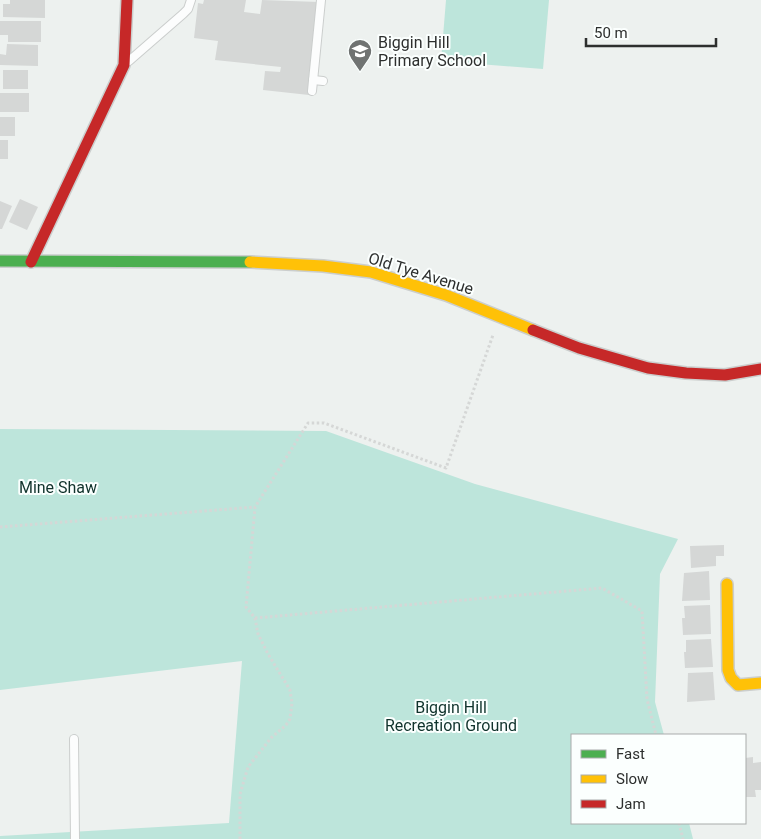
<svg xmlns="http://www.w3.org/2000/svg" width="761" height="839" font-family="Roboto,sans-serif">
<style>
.green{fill:#bde5db}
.building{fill:#d5d7d6}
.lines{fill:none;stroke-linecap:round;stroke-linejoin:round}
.lane-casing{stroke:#cbcecd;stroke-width:10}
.fast-casing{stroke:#cbcecd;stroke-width:14}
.slow-casing{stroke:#cbcecd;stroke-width:14}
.jam-casing{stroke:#cbcecd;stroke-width:14}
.path{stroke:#d5d7d6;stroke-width:3;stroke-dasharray:2.5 2.5;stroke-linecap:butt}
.lane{stroke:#fcfdfd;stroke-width:8}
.fast{stroke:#4caf50;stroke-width:11}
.slow{stroke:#ffc107;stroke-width:11}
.jam{stroke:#c62828;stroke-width:11}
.labels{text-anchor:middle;stroke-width:4;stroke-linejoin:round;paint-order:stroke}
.poi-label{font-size:16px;fill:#2d2f2e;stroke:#fbfffe;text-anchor:start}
.street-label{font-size:16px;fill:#2d2f2e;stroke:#fbfffe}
.park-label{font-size:16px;fill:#10332c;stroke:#fbfffe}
</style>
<rect width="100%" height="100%" fill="#edf1ef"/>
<g class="green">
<polygon points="446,0 549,0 543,69 441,61"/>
<polygon points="0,429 326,431 475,484 678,539 660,574 655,702 664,735 572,735 572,823 689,823 693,839 0,839 0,836 229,823 242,661 0,690"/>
</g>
<g class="building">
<polygon points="10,0 45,0 45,18 3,17 3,4 10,4"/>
<polygon points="204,0 246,0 244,12 260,14 262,0 319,2 309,95 263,90 265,71 280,72 281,67 215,60 218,41 194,38 198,3 203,4"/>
<polygon points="0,21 41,21 41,42 8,42 8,35 0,35"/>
<polygon points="7,44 38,45 38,66 0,65 0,54 6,55"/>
<rect x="3" y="70" width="25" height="19"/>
<rect x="0" y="93" width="29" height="19"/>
<rect x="0" y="117" width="15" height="19"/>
<rect x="0" y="140" width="8" height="19"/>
<polygon points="20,199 38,207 27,230 9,222"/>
<polygon points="0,201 12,206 2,229 0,229"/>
<polygon points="724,545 724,556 716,556 716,566 691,568 690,546"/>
<polygon points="709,571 710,600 682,601 684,573"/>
<polygon points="710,605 711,634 683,635 682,618 685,618 684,606"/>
<polygon points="711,639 713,667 685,668 684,652 686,652 686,640"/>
<polygon points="713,672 715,700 687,702 688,673"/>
<polygon points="753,757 753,763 761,762 761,790 755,790 756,797 745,797 745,758"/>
</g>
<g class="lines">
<g class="lane-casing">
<g id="lane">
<polyline points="129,61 183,14 188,9 191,0"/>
<polyline points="313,80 323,81"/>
<polyline points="312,91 321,0"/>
<polyline points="74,739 75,839"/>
</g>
</g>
<g class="fast-casing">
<polyline id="fast" points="0,261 250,262"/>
</g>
<g class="slow-casing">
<g id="slow">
<polyline points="250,262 323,266 371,272 446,295 533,330"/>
<polyline points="727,584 728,670 731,678 738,685 761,683"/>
</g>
</g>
<g class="jam-casing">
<g id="jam">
<polyline points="31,262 124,65 127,0"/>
<polyline points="533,330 579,348 648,368 686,373 725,375 761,369"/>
</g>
</g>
<g class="path">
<polyline points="0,527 255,507"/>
<polyline points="255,618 602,588 642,611 647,699 656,735"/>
<polyline points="679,823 683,839"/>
<polyline points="240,839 240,794 248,767 271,738 286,725 290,719 292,703 290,690 268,654 258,634 255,618 246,607 255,507 308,423 324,423 446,468 493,335"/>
</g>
<use href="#lane" class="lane"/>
<use href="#fast" class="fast"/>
<use href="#slow" class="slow"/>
<use href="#jam" class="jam"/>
</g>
<defs>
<g id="school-pin" transform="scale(1.25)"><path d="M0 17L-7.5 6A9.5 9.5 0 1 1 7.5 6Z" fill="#707372" stroke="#fbfffe"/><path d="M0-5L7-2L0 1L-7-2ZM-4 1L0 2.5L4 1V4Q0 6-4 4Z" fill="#fff"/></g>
</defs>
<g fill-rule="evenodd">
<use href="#school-pin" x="360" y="51"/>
</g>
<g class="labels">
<g class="poi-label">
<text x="378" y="48">Biggin Hill<tspan x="378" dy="18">Primary School</tspan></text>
</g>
<g class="street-label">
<text transform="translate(421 273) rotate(17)" y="6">Old Tye Avenue</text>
</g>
<g class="park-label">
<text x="58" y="493">Mine Shaw</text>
<text x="451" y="713">Biggin Hill<tspan x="451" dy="18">Recreation Ground</tspan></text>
</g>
</g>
<rect x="571" y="734" width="175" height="90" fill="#fbfffe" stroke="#a9acab"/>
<rect x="581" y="750" width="25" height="8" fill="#4caf50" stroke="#a9acab"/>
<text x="616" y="759" font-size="15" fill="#2d2f2e">Fast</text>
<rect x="581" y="775" width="25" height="8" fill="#ffc107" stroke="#a9acab"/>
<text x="616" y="784" font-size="15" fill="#2d2f2e">Slow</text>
<rect x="581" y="800" width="25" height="8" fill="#c62828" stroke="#a9acab"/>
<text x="616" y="809" font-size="15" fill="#2d2f2e">Jam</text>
<path d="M586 38v8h130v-8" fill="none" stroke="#2d2f2e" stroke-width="2.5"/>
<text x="594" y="38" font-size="15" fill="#2d2f2e" stroke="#fbfffe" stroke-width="4" paint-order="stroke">50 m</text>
</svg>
